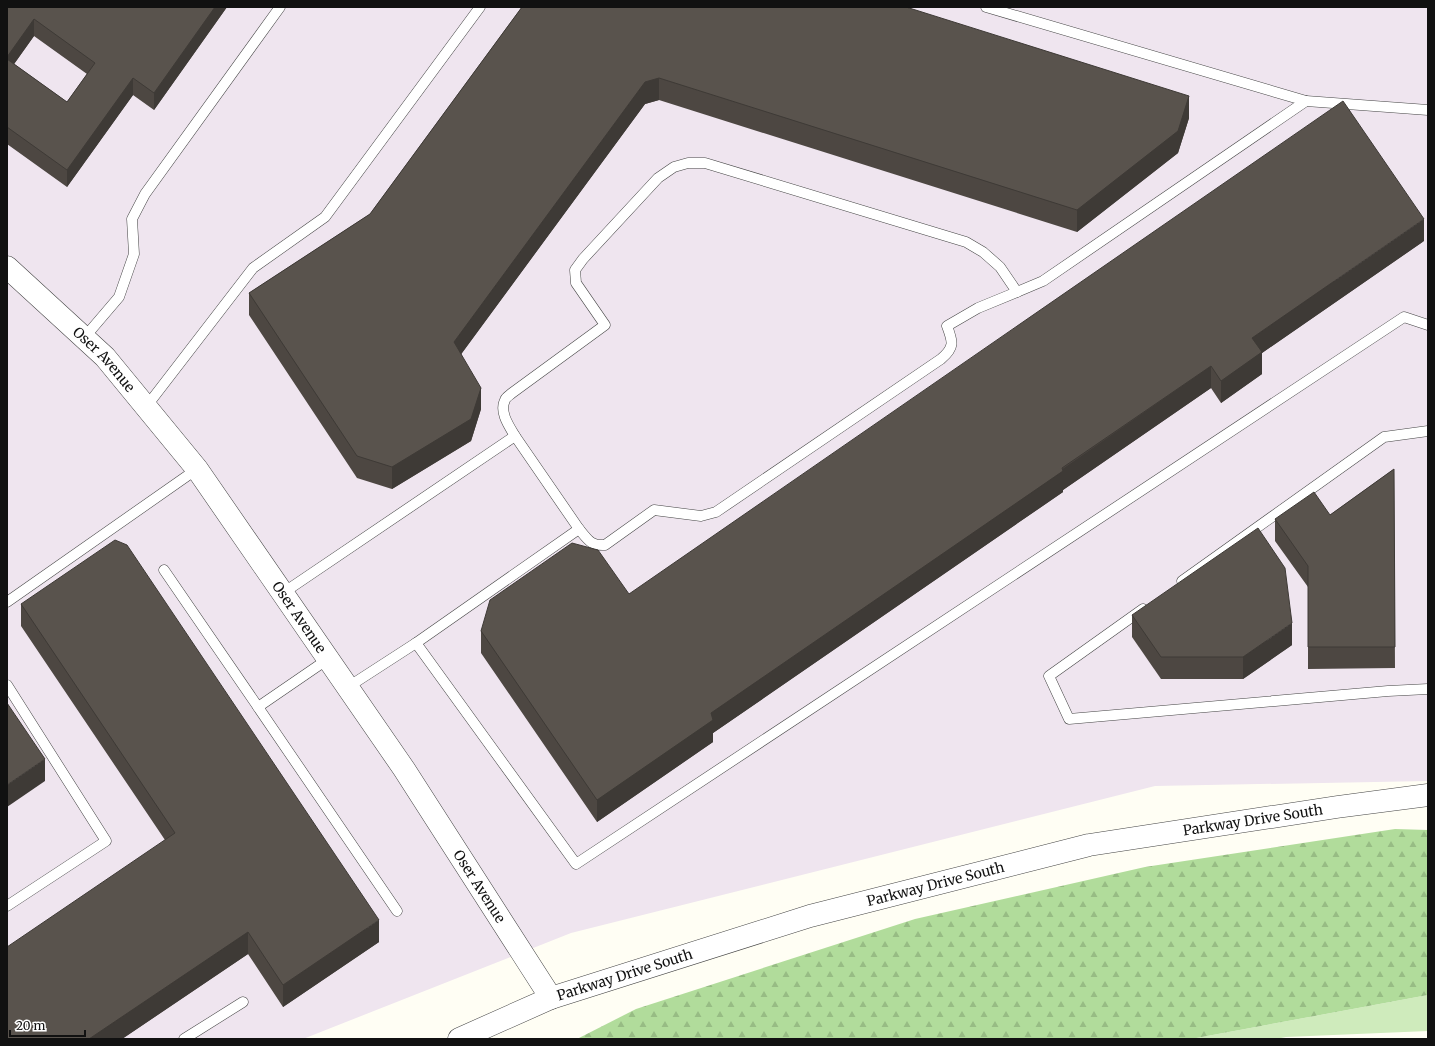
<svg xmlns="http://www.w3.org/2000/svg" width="1435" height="1046" font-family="Merriweather,serif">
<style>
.industrial{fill:#efe5ef}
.grass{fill:#cfebbc}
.forest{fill:url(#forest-firs)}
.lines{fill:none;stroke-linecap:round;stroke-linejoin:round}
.service-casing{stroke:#444;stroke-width:11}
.tertiary-casing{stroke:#444;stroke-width:23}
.service{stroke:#fff;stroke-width:10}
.tertiary{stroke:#fff;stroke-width:22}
.wall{fill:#4d4742;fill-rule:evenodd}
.shaded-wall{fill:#3e3a36}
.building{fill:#59534d;stroke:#3e3a36}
.labels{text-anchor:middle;stroke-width:4;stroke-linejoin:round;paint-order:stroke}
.street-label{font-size:14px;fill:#111;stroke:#fff}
</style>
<defs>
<pattern id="forest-firs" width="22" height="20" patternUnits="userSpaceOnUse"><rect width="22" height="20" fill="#b1dc9b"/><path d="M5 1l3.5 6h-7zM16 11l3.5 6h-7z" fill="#97bc84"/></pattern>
</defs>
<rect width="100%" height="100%" fill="#fffef4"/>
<polygon class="industrial" points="7,7 1428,7 1428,781 1155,786 571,933 303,1039 7,1039"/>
<polygon class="grass" points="1428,995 1428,1031 1286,1037 1276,1039 1191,1039"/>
<polygon class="forest" points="1395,829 1428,830 1428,995 1191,1039 577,1039 636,1009 915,919 1145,867"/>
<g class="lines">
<g class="service-casing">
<g id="service">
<polyline points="1306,101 1428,110"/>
<polyline points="84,338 119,297 134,254 132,219 145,194 280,7"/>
<polyline points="146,407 253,268 325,217 480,7"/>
<polyline points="515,436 579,529"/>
<polyline points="164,570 258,707"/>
<polyline points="1182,581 1384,437 1428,431"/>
<path d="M283,593L515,436C509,426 499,412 505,400C506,397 510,395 512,393L605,325L576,283L575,270L583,259L658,178L674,167L688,163H705L966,242L983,252L1000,267L1017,292L1043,281L1306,101L986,7"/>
<polyline points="7,602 197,469"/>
<polyline points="1143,609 1049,676 1069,719 1388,691 1428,689"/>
<polyline points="416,643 576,864 1404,317 1428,325"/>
<polyline points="328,659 258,707 397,911"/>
<polyline points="7,685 106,841 7,906"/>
<path d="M348,687L416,643L579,529C588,540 591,546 605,545L654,510L701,516L716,512L941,359C955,347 953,342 947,326L978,308L1017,292"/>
<polyline points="184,1039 243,1002"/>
</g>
</g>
<g class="tertiary-casing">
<g id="tertiary">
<path id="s1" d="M7,267L105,357L197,469L404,769L551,998"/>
<path id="s2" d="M459,1039L551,998L810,916L1089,845L1337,807L1428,795"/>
</g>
</g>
<use href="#service" class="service"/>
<use href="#tertiary" class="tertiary"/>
</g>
<g class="wall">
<path d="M7,7H227L154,110L133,95L67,187L7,144ZM34,36L87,74L67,102L14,64Z"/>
<polygon points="522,7 1189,118 1178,153 1077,232 659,100 645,104 461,354 481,409 471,441 392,489 357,478 249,315 249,293 370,214"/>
<polygon points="1424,241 1262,353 1262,374 1221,403 1211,388 1063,490 1063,492 713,733 713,742 597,822 481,653 481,631 629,594"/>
<polygon points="1394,469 1395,668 1308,669 1308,587 1275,541 1275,519 1330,515"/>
<polygon points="21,604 379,942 283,1007 248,954 122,1039 7,1039 165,840 21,626"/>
<polygon points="1132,615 1292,645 1243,679 1161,679 1132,637"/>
</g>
<g class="shaded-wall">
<polygon points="215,7 227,7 154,110 154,93"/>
<polygon points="34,19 34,36 7,74 7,57"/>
<polygon points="133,78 133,95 67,187 67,170"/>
<polygon points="659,78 659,100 645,104 454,364 454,342 645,82"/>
<polygon points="1189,96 1189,118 1178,153 1077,232 1077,210"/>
<polygon points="1424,219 1424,241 1262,353 1262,374 1221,403 1221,381 1252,338"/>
<polygon points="1211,366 1211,388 1063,490 1063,492 713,733 713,742 597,822 597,800 711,713"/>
<polygon points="481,388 481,409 471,441 392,489 392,467"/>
<polygon points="1292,623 1292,645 1243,679 1243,657"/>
<polygon points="45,759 45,781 7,807 7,785"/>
<polygon points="379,920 379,942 283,1007 283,985"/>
<polygon points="248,932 248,954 122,1039 89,1039"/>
</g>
<g class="building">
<polygon points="7,7 215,7 154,93 133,78 67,170 7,127 7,59 67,102 95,63 34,19 7,57"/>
<polygon points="522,7 906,7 1189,96 1178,131 1077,210 659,78 645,82 454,342 481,388 471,419 392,467 357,456 249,293 370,214"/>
<polygon points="1343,101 1424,219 1252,338 1262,352 1221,381 1211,366 1062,468 1063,471 711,713 713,720 597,800 481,631 490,600 572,543 598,550 629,594"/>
<polygon points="1394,469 1395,647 1308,647 1308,566 1275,519 1314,492 1330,515"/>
<polygon points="1258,528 1285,568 1292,623 1243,657 1161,657 1132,615"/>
<polygon points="115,540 127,545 379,920 283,985 248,932 89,1039 7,1039 7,947 175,833 21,604"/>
<polygon points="7,703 45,759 7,785"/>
</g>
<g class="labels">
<g class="street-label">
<text dy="5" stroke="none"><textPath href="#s1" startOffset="134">Oser Avenue</textPath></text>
<text dy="5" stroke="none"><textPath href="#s1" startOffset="458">Oser Avenue</textPath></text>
<text dy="5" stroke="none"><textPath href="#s2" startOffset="826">Parkway Drive South</textPath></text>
<text dy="5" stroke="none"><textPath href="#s2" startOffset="502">Parkway Drive South</textPath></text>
<text dy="5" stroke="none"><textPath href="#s1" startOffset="782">Oser Avenue</textPath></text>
<text dy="5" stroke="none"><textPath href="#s2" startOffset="178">Parkway Drive South</textPath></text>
</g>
</g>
<rect width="1435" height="1046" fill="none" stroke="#111111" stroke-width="16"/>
<path d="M10 1030v6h75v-6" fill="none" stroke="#111111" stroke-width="2"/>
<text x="16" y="1030" font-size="12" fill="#111111" stroke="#ffffff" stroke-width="3" paint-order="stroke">20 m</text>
</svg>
